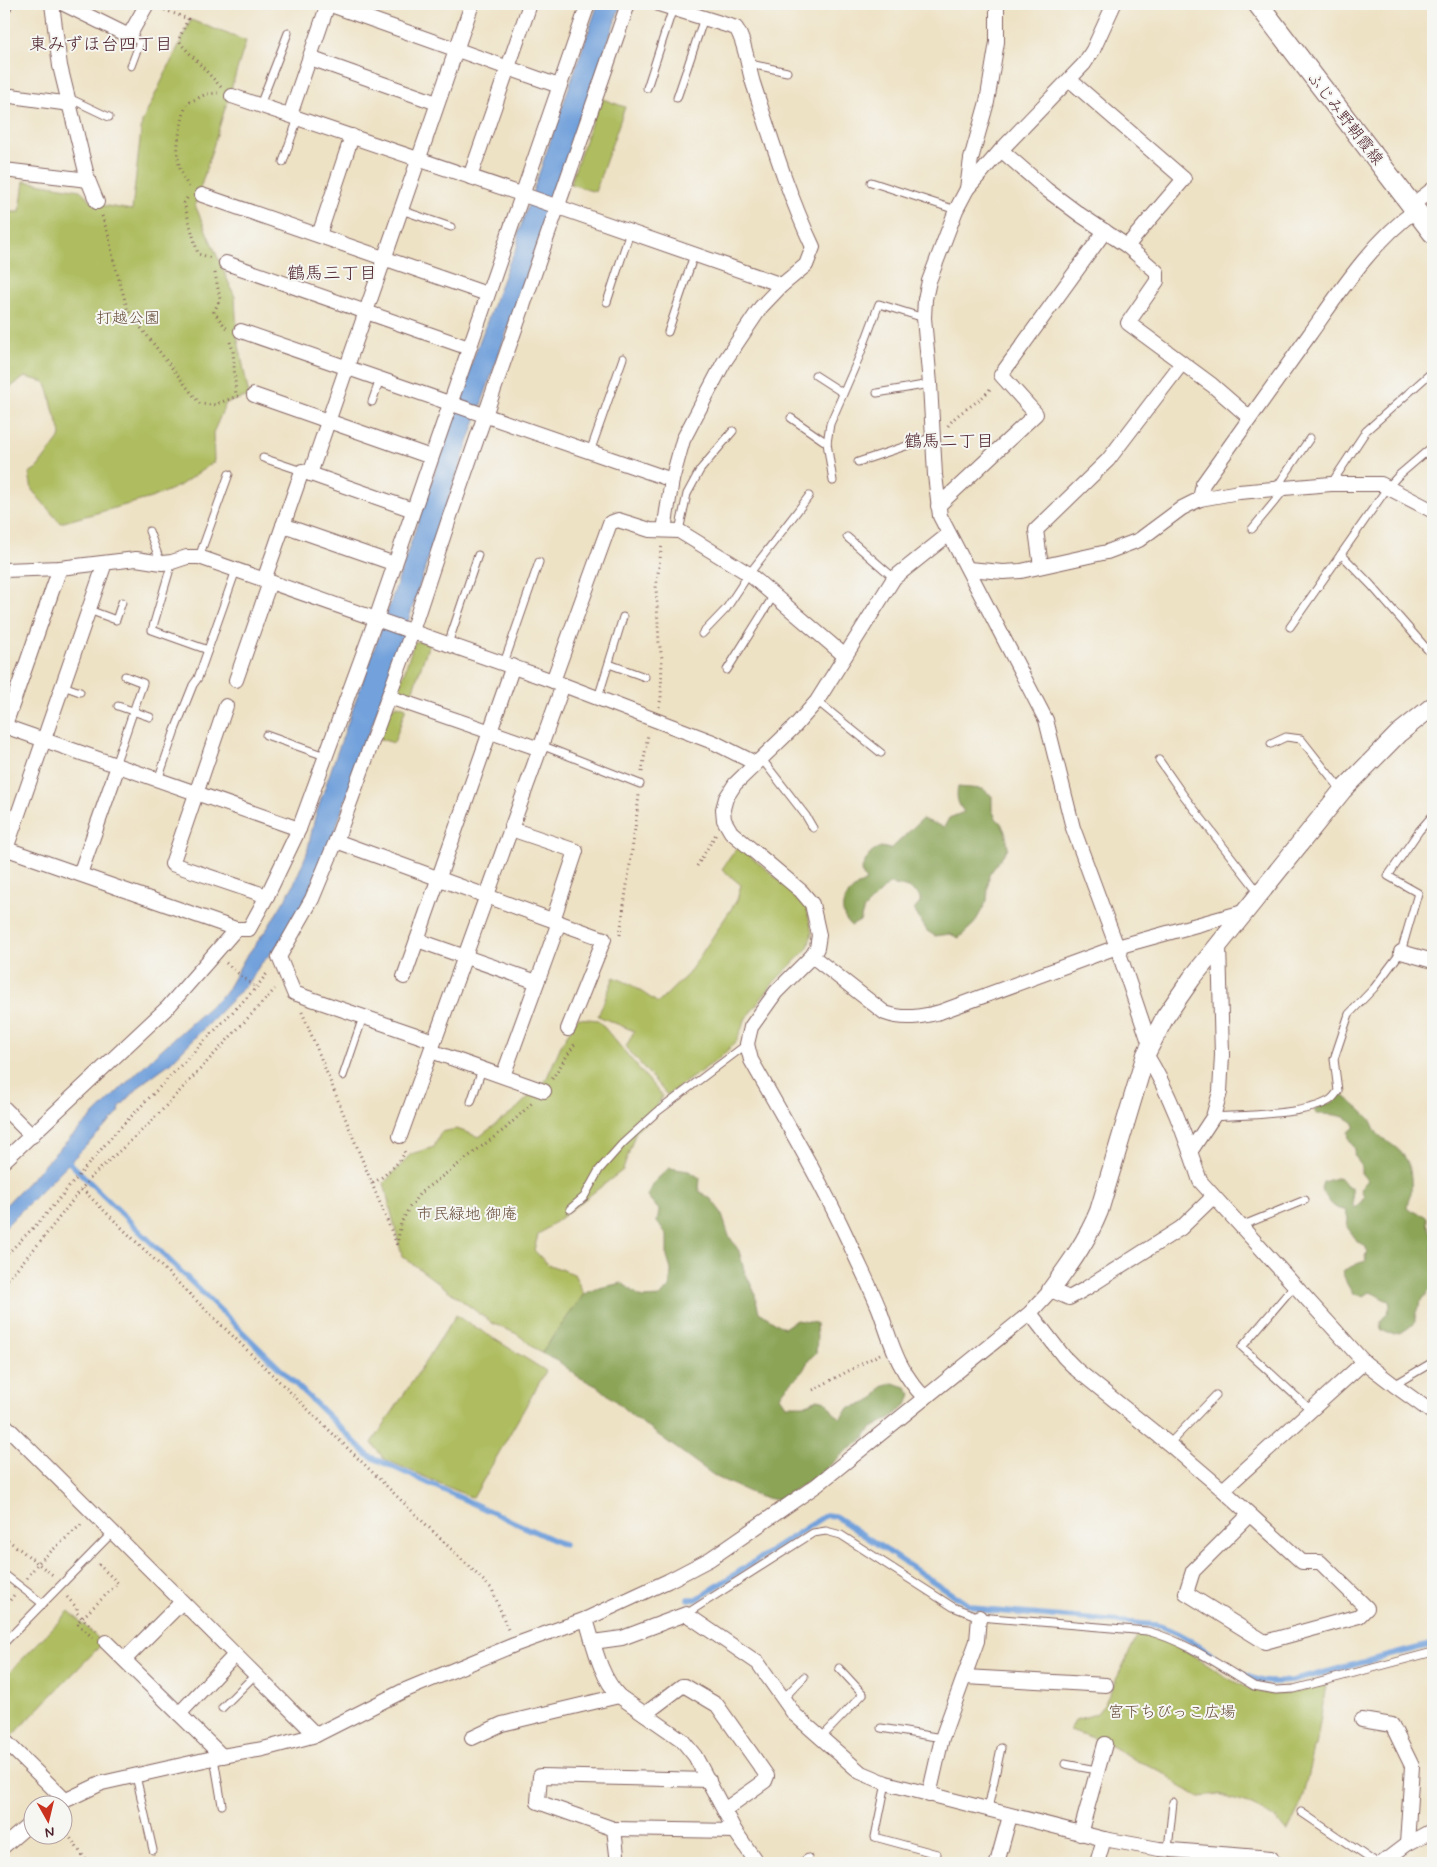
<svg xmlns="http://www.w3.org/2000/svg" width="1437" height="1867" font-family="Mynerve,'Klee One',sans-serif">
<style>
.green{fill:#afbd60;stroke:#7c6e46}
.forest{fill:#8ba456;stroke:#6a6240}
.water{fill:#72a1db;stroke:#5e6083}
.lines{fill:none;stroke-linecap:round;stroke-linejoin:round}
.stream{stroke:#72a1db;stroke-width:5.5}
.service-casing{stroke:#836361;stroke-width:9}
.minor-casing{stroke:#836361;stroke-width:16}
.tertiary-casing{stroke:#836361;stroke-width:20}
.secondary-casing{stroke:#836361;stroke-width:22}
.path{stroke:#836361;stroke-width:3;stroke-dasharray:1 4;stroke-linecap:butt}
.service{stroke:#fff;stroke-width:7}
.minor{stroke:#fff;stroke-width:14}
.tertiary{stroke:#fff;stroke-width:18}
.secondary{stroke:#fff;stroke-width:20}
.labels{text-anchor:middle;stroke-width:4;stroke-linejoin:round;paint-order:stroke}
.street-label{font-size:16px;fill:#4a1f2b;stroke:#f6f6f2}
.park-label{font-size:16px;fill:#684e3b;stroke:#f6f6f2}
.neighbourhood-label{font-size:18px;fill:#4a1f2b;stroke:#f6f6f2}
</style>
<rect width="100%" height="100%" fill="#f6f6f2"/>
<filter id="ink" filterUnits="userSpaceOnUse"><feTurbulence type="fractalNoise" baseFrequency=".02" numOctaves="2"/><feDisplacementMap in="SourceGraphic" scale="10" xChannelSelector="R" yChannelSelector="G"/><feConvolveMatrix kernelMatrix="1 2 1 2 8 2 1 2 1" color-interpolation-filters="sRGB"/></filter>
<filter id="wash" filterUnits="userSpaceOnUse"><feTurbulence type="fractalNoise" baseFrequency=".0096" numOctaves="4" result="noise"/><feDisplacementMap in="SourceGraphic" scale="20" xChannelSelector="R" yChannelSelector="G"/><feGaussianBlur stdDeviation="1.12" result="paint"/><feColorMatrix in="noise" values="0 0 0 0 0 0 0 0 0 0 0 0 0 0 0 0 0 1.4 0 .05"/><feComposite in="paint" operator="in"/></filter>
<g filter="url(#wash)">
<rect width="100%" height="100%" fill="#eee2c5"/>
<g class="green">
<path d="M191,20L246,41L195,205L235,297L237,335L249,396L226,403L213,433L214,462L179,486L151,498L60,523L32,490L29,473L37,468L61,436C60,426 57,422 54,413C51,402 50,393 45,382L25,377L12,386L4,387V212H20L24,181L80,190L95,204L132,210L142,122Z"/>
<polygon points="600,98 625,107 595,192 570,184"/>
<polygon points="418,641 429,644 410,698 401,695 398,691 414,643"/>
<polygon points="397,705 406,708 394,743 380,739 390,709"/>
<polygon points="738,846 784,884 806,907 812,932 808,948 775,981 746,1018 736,1042 717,1060 667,1095 626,1047 634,1031 598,1016 614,977 630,984 658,1003 688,974 737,900 741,885 722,869"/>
<polygon points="578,1018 598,1020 662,1096 651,1118 636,1131 623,1170 538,1235 534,1250 547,1264 574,1274 584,1294 541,1353 517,1334 492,1323 402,1256 384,1183 411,1154 434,1147 441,1132 457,1129 479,1137 516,1109 546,1080 562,1043"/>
<polygon points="456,1315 546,1371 473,1498 384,1459 372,1443"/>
<polygon points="69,1611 103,1643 11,1737 4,1731 4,1678"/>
<path d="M1138,1634C1150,1635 1161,1637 1171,1643C1203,1658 1237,1692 1273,1694C1291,1695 1309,1689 1326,1685L1316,1747L1314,1748L1301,1804L1287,1832L1275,1818L1254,1806L1219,1795L1200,1797L1181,1787L1168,1776L1155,1768L1137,1761L1102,1741L1070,1730L1075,1720L1096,1714L1104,1705Z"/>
</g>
<g class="forest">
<path d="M958,787L983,789L992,796V810L996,818L1001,823L1006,834L1008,848L989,875L987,901L974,924L959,938L950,934L935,936L927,931L914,910L920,903V897C911,887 902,886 889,884L864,909L860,921L851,926C833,908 847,891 866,881L861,872C865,860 869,852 881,847L891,849L922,819L944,827L949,818L964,812C957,803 956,797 958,787Z"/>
<path d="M1341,1094C1345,1096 1367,1115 1370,1119C1374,1125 1374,1131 1380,1136C1391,1145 1404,1150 1409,1166C1411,1173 1412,1185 1411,1193C1410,1198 1407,1201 1407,1207C1413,1213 1420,1213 1427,1217V1223L1433,1238L1432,1250L1433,1254V1288C1424,1296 1414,1309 1415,1322C1405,1332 1393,1339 1381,1329L1380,1322L1388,1312L1390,1306L1389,1301C1381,1299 1377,1294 1370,1292L1364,1296L1353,1294L1347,1284L1342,1271L1359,1263L1366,1261L1365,1256L1368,1252L1365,1246L1358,1242L1347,1227L1348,1219L1345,1210C1332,1210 1327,1198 1321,1188L1323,1182L1339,1177L1346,1185L1352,1188L1353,1205L1355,1208L1360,1204L1364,1196L1361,1190L1364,1183L1368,1181L1361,1173V1166L1354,1154L1355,1149L1349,1139L1348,1132L1354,1128V1123C1341,1113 1332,1115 1316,1114L1314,1109L1333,1102Z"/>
<path d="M669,1168L689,1171L700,1178L699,1191L711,1199L721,1212L729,1236L739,1251L744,1270L754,1291L759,1312L784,1328L796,1320L816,1323L817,1338L816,1353C805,1361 807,1368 799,1375C791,1383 786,1386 780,1396L786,1405H804L818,1399L826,1401L833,1412L840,1418L850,1407L864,1404L873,1400L882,1387L893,1383L906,1387L911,1394L908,1403L892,1417L872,1428L861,1441L846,1451L818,1476L777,1500L760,1497L716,1477L635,1418L600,1388L577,1376L558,1361L541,1353L584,1294L599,1288L622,1283L642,1298L660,1297L670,1286L671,1270L667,1257V1236L657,1222L659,1210L647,1196L654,1182Z"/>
</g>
<polygon class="water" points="598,4 621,4 435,537 403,637 333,836 303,905 274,950 260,965 247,984 170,1063 144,1082 120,1107 119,1113 4,1228 4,1207 58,1150 153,1057 225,993 245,958 267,929 293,886 307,853 315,817 332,767 388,610 475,354 508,265 518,245 518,234"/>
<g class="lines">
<g class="stream">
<polyline points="65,1158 369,1456 564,1545"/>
<path d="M688,1599H697L826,1515L835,1516L967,1604L984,1610L1156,1625C1195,1636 1224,1670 1261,1681C1271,1683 1281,1682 1292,1681L1433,1644"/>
</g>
</g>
</g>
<g filter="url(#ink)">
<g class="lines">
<g class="service-casing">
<g id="service">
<polyline points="129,36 140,42 131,66"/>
<polyline points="746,63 787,72"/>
<polyline points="647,88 673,8"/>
<polyline points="69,98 109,117"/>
<polyline points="677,98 704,18"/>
<polyline points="260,105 288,33"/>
<polyline points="283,162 298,118"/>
<polyline points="871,182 956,210"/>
<polyline points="401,210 451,227"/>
<polyline points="607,302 630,232"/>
<polyline points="668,332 694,255"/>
<polyline points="815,375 843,393"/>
<polyline points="877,393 930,384"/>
<polyline points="372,402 380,379"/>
<polyline points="791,418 827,443"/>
<polyline points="590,452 623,358"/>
<polyline points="263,458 302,471"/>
<polyline points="858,462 933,437"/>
<polyline points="833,481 827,443 830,424 860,355 879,304 924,318"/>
<polyline points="1331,484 1366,431 1433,371"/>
<polyline points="1276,488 1310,438"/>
<polyline points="1252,529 1285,489"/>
<polyline points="149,531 161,563"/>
<polyline points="679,531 687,494 700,470 733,431"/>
<polyline points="847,537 894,578"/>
<polyline points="1341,554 1371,585 1433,656"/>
<polyline points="199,557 229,474"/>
<polyline points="172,562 152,630 208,650"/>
<polyline points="89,610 116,620 122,602"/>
<polyline points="1290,627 1388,487 1398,476 1433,446"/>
<polyline points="702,634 726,609 749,574 809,496"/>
<polyline points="448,644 478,555"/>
<polyline points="504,663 539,562"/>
<polyline points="609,664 645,677"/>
<polyline points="727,670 774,595"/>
<polyline points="63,686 80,692"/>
<polyline points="598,698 623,617"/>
<polyline points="817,701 881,753"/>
<polyline points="118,706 150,717"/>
<polyline points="266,735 325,756"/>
<polyline points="1271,744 1286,737 1301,739 1342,791"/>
<polyline points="541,745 640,784"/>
<polyline points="761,758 806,816 813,828"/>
<polyline points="1159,760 1184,796 1260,894"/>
<polyline points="115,765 143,683 125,676"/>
<polyline points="158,780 175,730 193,685 198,678 236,570"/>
<polyline points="343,1076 363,1017"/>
<polyline points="471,1102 482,1069"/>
<path d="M1213,1117C1242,1115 1307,1115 1330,1100C1333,1098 1336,1094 1338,1091L1334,1059L1349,1014L1374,988L1401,952L1418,893L1388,876L1419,831L1433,815"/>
<polyline points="570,1209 584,1197 599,1170 622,1144 657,1112 747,1044"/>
<polyline points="1241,1226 1305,1200"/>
<polyline points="1294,1286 1242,1347 1311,1410"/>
<polyline points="1394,1385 1433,1362"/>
<polyline points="1169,1444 1216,1395"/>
<polyline points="4,1574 43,1604"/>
<path d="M686,1614L813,1533L826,1531L841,1535L953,1607L979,1617L1147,1631C1186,1641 1220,1666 1254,1686L1276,1690L1294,1689L1433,1652"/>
<polyline points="4,1643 112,1533"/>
<polyline points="783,1699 804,1677"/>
<polyline points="222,1708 255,1675"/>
<polyline points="881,1728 942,1738"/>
<polyline points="822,1737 863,1694 839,1668"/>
<polyline points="214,1758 222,1805"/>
<polyline points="1065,1764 1096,1770"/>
<polyline points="136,1776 153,1850"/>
<polyline points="886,1783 875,1837 937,1854"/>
<polyline points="988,1809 1001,1748"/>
<polyline points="1301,1812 1376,1863"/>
<polyline points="1168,1849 1173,1802"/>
<polyline points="800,1863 808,1858"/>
</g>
</g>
<g class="minor-casing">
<g id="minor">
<polyline points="52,4 60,66 88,180 97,202"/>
<polyline points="64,4 129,36 147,4"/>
<polyline points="328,4 559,86"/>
<path d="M659,4L736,28C745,41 748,67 753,83C771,138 788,194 813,247L806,265L782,285L761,307L724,362L706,396L683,440L672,480L664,530"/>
<polyline points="1114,4 1093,50 1084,64 1001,150 967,189 956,210 929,281 925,299 924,318 930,384 935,475 940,516 1046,720 1073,828 1117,947 1150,1045"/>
<polyline points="4,7 5,4"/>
<polyline points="310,58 437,103"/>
<polyline points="1070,80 1184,179 1127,246"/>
<polyline points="4,95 70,104"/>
<polyline points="232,96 521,194 782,285"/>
<polyline points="290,115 328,4"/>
<polyline points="1001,150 1047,190 1079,214 1127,246 1157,272 1157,281 1128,323 1212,385 1250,418"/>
<polyline points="4,170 88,180"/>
<polyline points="470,177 530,4"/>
<polyline points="967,189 971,159 987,102 997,42 997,4"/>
<polyline points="202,195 487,294"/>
<polyline points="1412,205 1433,189"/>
<polyline points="319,235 352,136"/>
<polyline points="226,263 469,348"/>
<polyline points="241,331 672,480"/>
<polyline points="254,395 431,457"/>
<polyline points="310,474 472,4"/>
<path d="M1200,499L1203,484C1239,434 1274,384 1310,334C1341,290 1372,242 1416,210"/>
<polyline points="938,506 1036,414 1001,375 1105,231"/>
<polyline points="283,525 395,564"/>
<polyline points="1041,566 1036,530 1108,460 1182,363"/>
<polyline points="968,569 1003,572 1021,571 1107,552 1139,540 1182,508 1200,499 1239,492 1331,484 1381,484 1433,511"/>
<polyline points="4,570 60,568 136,559 162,563 172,562 187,557 199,557 553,681 713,742 755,763"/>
<polyline points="264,580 302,471 413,510"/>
<polyline points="236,680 270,582"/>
<polyline points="553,681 610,523 618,520 650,530 679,531 749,574 845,656"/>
<polyline points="389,697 540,749"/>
<polyline points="226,706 172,864 267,896"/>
<polyline points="4,726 299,829"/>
<polyline points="4,728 60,568"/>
<polyline points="511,829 576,851 553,920"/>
<polyline points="336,841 604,939 568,1029"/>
<polyline points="4,848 236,929 249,929 267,896 299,829 376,619 588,4"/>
<polyline points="6,849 105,563"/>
<polyline points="80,874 118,766"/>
<polyline points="417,940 537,982"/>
<polyline points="1401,952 1433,961"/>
<path d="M812,956L885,1013C904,1020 921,1017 940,1012L1117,947L1247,911"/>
<polyline points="404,977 513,666"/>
<polyline points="434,1041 294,993 279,957 312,899 336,841 409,640 450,516 628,4"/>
<polyline points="431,1051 544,1091"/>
<path d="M1146,1054C1170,1093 1186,1138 1200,1181L1364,1362L1394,1385L1433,1413"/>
<polyline points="503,1076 559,922"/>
<polyline points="4,1108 32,1136"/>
<polyline points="400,1136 563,685"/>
<polyline points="1190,1152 1213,1117 1220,1092 1222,1055 1219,945"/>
<polyline points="4,1161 168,1007 236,929"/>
<polyline points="1030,1313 1064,1357 1077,1370 1169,1444 1223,1490 1302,1562 1320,1562 1367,1608 1359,1616 1265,1642 1186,1593 1193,1571 1249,1515"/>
<path d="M925,1398C898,1371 892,1345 880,1311C871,1288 859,1265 849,1242C820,1179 785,1120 751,1060L747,1044L751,1027L776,992L812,956L817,948L819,935L812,904L801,891L731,832L724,820L723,809L726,798L735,784L795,726L817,701L894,578L949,534"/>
<polyline points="4,1424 316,1735"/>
<polyline points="1223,1490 1364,1362"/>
<path d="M586,1619C594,1645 600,1676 619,1696L682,1740L695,1756L735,1831L757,1863"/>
<polyline points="106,1642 222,1756"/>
<polyline points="593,1642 622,1638 686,1614 758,1663 794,1714 860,1772 886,1783 1104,1839 1159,1849 1271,1858 1270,1863"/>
<polyline points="125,1659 182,1602"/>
<polyline points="965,1677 1106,1685"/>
<polyline points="179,1714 235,1655"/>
<polyline points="645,1714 682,1686 685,1686 717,1705 767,1776 765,1781 724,1810"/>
<polyline points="1362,1720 1392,1725 1412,1766 1407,1844"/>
<polyline points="472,1738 502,1724 619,1696"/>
<polyline points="4,1740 65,1800"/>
<polyline points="929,1795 942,1738 977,1641 979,1617"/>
<polyline points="58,1804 102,1783 222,1756 263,1749 316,1735 403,1691 514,1645 586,1619 668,1581 710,1559 817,1485 1030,1313 1051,1290 1069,1298 1085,1289 1181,1228 1213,1197"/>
<polyline points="614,1829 735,1831"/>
<polyline points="1080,1834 1105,1744"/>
<polyline points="4,1846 32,1822"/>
<polyline points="618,1863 614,1829 538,1802 540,1776 709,1780"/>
<polyline points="997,1863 1010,1816"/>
<polyline points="1097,1863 1104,1839"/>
<polyline points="1382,1863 1407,1844 1433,1830"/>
</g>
</g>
<g class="tertiary-casing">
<path id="tertiary" d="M1051,1290C1070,1264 1087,1241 1099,1211L1146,1054L1165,1017L1192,978L1342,791L1398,734L1433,706"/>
</g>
<g class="secondary-casing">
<polyline id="secondary" points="1258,4 1433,233"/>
</g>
<g class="path">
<polyline points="160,8 188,19 179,39 181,44 221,87"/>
<path d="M189,187C170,159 179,135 186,104L206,94L218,93"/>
<polyline points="187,198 184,203 198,254 212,258"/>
<polyline points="102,216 109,237 113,258 128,311 200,404 213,405 241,395"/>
<polyline points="215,273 220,299 214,312 227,329"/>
<polyline points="230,342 233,350 236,396"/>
<path d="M948,426C959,409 981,404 992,386"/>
<polyline points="659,707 661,698 662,658 659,642 656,588 662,544"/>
<polyline points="642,772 648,734"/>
<polyline points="697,866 716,834"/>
<path d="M620,935C626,888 634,842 639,795"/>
<polyline points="226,963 256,988"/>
<polyline points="302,1012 397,1245"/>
<polyline points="552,1079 576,1042"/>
<path d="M373,1183C386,1175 396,1166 405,1153L404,1151"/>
<polyline points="82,1189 492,1589 509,1632"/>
<polyline points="397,1245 401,1223 409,1208 420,1193 505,1129 532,1103"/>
<polyline points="4,1257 41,1220 115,1133 256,988 268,972"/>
<polyline points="4,1283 40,1242 91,1177 150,1123 275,989"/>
<polyline points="813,1390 880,1354"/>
<polyline points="4,1537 54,1576"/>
<polyline points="27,1578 38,1563 83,1523"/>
<polyline points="67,1597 77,1608 77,1613 97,1632"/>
<polyline points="4,1608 14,1595"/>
<polyline points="93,1638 77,1623 118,1583 99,1565 98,1566"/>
<polyline points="62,1826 88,1863"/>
</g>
<use href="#service" class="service"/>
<use href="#minor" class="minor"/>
<use href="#tertiary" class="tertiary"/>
<use href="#secondary" class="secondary"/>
</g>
</g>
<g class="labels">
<g class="street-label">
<text transform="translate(1346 118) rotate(52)" y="6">ふじみ野朝霞線</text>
</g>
<g class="park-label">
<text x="128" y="323">打越公園</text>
<text x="467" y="1219">市民緑地 御庵</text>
<text x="1172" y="1717">宮下ちびっこ広場</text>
</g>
<g class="neighbourhood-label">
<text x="101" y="50">東みずほ台四丁目</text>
<text x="332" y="279">鶴馬三丁目</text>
<text x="949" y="447">鶴馬二丁目</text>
</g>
</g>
<rect width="1437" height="1867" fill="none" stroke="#f6f6f2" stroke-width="20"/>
<g transform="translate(48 1820) rotate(172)"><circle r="24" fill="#f6f6f2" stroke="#b1a0a2"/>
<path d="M0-4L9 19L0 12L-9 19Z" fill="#c8321e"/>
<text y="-8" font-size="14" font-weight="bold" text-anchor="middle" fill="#4a1f2b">N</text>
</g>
</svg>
